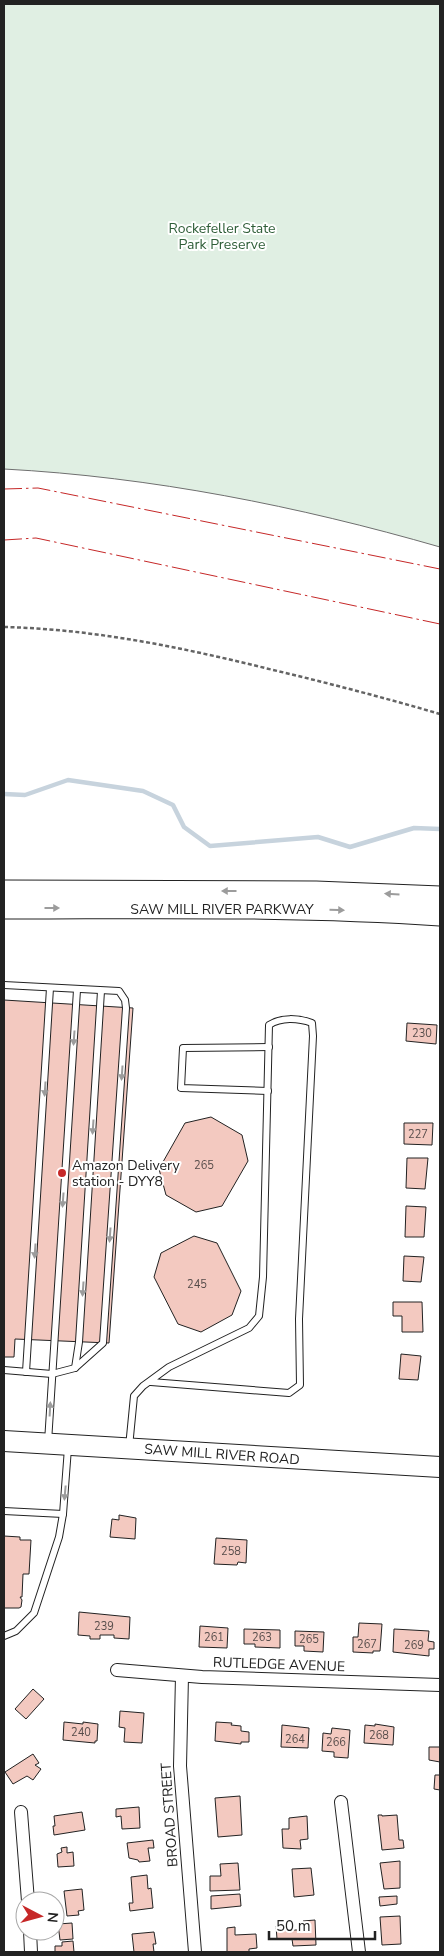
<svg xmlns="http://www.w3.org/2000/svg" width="444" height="1956" font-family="'Nunito Sans',sans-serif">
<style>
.green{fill:#e0efe3;stroke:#6f6f6f}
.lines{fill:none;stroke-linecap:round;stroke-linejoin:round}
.stream{stroke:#c7d3dd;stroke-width:4.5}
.building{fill:#f3c9c0;stroke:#222}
.service-casing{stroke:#222;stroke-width:8}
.minor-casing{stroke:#222;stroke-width:14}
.primary-casing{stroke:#222;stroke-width:22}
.trunk-casing{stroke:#222;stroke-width:23}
.path{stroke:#646464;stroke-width:2.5;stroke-dasharray:4 2.5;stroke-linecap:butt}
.service{stroke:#fff;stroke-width:6}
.minor{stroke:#fff;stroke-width:12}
.primary{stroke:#fff;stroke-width:20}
.trunk{stroke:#fff;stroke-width:21}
.power{stroke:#c62828;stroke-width:1;stroke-dasharray:18 4 2.5 4;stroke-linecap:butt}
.oneway{fill:#9c9c9c}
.poi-dot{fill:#c62828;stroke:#fff;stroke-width:2}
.labels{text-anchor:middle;stroke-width:4;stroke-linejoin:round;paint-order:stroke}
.number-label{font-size:11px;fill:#564c4a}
.park-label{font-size:14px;fill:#2f5e38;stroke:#fff}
.street-label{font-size:14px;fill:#222;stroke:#fff}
.poi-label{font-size:14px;fill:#222;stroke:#fff;text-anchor:start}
</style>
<rect width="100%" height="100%" fill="#fff"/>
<path class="green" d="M4,4H440V547C298,506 152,477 4,469Z"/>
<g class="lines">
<polyline class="stream" points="4,794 25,795 68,780 143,791 173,805 184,827 210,846 318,837 350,847 414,828 440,829"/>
</g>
<g class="building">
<polygon points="4,1000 133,1008 109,1343 15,1339 14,1357 4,1357"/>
<polygon points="407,1023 437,1025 436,1044 406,1041"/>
<polygon points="211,1117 242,1135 248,1161 222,1206 196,1212 166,1195 159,1169 185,1123"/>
<polygon points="404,1123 433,1123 432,1145 404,1144"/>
<polygon points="407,1158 428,1158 425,1189 406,1188"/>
<polygon points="406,1206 426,1207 424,1237 405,1237"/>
<polygon points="194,1236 217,1243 241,1291 232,1315 201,1332 178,1324 154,1277 161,1253"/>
<polygon points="404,1256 424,1257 421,1282 403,1281"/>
<polygon points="393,1302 422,1302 423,1332 402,1332 402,1316 393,1316"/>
<polygon points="401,1354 421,1356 418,1380 399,1379"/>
<polygon points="119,1515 136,1518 135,1539 110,1537 112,1519 119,1520"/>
<polygon points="4,1536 20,1537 20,1540 31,1540 29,1574 23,1574 22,1597 20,1597 22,1600 21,1607 19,1608 4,1608"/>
<polygon points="216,1538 247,1540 246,1563 238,1562 237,1565 214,1564"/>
<polygon points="79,1612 130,1617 129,1639 114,1638 114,1635 100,1635 100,1639 90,1639 90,1636 78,1635"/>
<polygon points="359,1623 382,1624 380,1651 373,1651 373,1653 353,1652 353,1637 358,1637"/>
<polygon points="200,1626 228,1628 227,1648 199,1647"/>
<polygon points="244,1629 280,1630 280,1648 255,1647 255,1644 244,1644"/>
<polygon points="394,1629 429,1631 428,1641 434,1642 434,1649 429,1649 429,1656 393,1652"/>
<polygon points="295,1631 324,1632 323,1652 304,1651 304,1646 295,1646"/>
<polygon points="33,1689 44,1699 26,1719 15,1709"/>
<polygon points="120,1711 144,1713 142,1743 124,1742 125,1728 119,1727"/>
<polygon points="64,1722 83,1724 83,1722 98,1724 97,1741 95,1741 95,1743 63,1740"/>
<polygon points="216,1722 232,1723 231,1725 241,1726 241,1731 249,1732 249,1742 241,1742 241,1744 215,1741"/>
<polygon points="375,1724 394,1727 393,1745 364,1743 365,1725 375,1726"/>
<polygon points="282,1725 309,1728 308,1748 281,1747"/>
<polygon points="332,1728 350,1730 348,1758 334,1757 334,1752 322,1751 323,1733 331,1734"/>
<polygon points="429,1747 440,1747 440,1762 429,1760"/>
<polygon points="33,1754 39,1763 35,1765 41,1769 33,1780 27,1776 13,1784 5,1772"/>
<polygon points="435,1775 440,1775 440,1790 434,1789"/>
<polygon points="240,1796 242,1835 218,1837 215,1798"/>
<polygon points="139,1807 140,1828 122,1829 121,1816 116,1817 116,1809"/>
<polygon points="82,1812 85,1830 54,1835 53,1826 55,1826 54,1816"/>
<polygon points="378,1815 382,1815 382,1816 397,1815 399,1840 403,1840 404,1848 382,1850"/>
<polygon points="307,1816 308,1839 300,1840 301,1849 283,1848 282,1829 289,1829 289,1818"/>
<polygon points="153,1840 154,1848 148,1848 150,1861 139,1862 138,1860 129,1858 127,1843"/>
<polygon points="67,1847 67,1853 73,1852 74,1866 58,1867 57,1854 62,1852 61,1848"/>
<polygon points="400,1861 400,1888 384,1889 380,1863"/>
<polygon points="238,1863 240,1890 210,1891 210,1876 221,1876 220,1864"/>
<polygon points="311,1868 314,1895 294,1897 292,1869"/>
<polygon points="147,1875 148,1889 151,1888 153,1908 130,1911 129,1903 133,1903 131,1877"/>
<polygon points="82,1889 84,1910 78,1911 79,1915 67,1916 64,1891"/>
<polygon points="240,1894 241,1906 211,1909 211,1896"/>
<polygon points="397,1896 397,1904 380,1906 379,1897"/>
<polygon points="400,1916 401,1944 382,1945 380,1917"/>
<polygon points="315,1920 316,1945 293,1946 292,1939 277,1939 276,1926 284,1926 284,1930 303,1930 303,1921"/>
<polygon points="72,1923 73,1939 60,1940 58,1924"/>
<polygon points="235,1927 235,1935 256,1934 257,1948 249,1949 249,1952 227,1952 227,1928"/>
<polygon points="154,1932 156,1944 153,1944 154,1952 134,1952 132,1934"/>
<polygon points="73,1941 74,1952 55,1952 55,1946 62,1946 62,1942"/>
</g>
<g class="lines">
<g class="service-casing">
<g id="service">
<polyline points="4,985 119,991 125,1000 126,1008 103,1343 75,1368 52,1374 4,1370"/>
<polyline points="268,1091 181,1088 183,1048 269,1047"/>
<polyline points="75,1368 79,1342 101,991"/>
<polyline points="26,1372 50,988"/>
<polyline points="48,1442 77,990"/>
<path d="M129,1447L134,1396L143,1386L169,1367L249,1328L259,1316L263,1277L269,1025C281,1017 298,1018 312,1023L313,1036L299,1319L300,1385L289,1393L151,1382"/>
<polyline points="4,1511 63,1514"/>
<polyline points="4,1636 16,1631 34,1613 59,1537 63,1514 68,1448"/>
</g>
</g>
<g class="minor-casing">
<g id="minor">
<polyline points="117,1670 202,1677 440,1685"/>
<polyline points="182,1676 180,1766 195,1952"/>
<polyline points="341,1802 359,1952"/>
<polyline points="21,1812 28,1901"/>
<polyline points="30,1931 31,1952"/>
</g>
</g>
<g class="primary-casing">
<polyline id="primary" points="4,1441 440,1467"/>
</g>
<g class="trunk-casing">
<g id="trunk">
<polyline points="4,891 316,892 440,897"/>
<path d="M4,908C149,908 295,905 440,915"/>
</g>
</g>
<g class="path">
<polyline points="4,4 5,4"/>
<path d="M4,627C92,629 180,647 265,668C324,682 382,697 440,714"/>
</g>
<use href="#service" class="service"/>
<use href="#minor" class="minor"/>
<use href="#primary" class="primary"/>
<use href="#trunk" class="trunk"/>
<g class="power">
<polyline points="4,489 38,488 440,569"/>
<polyline points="4,540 36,538 440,624"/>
</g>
</g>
<defs><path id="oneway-solid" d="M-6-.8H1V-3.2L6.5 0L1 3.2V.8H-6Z" transform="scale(1.25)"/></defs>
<g class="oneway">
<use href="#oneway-solid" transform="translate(229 891) rotate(-180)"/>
<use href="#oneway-solid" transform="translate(392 894) rotate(-177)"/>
<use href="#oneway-solid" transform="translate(52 908)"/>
<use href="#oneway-solid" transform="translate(337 910) rotate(1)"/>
<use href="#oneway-solid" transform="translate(74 1038) rotate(94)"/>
<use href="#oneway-solid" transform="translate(122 1073) rotate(94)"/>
<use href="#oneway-solid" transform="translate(45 1089) rotate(94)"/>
<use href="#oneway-solid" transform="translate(93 1127) rotate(94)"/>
<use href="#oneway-solid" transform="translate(63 1200) rotate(94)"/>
<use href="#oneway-solid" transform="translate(110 1235) rotate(94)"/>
<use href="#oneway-solid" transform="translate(35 1251) rotate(94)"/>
<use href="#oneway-solid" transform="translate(83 1289) rotate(94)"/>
<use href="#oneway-solid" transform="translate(50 1409) rotate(-87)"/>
<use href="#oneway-solid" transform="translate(65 1493) rotate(95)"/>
</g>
<circle class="poi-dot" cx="62" cy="1173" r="5"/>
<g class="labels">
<g class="number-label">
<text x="422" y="1037">230</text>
<text x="418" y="1138">227</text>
<text x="204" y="1169">265</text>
<text x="197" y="1288">245</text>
<text x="231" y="1555">258</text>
<text x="104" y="1630">239</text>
<text x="214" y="1641">261</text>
<text x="262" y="1641">263</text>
<text x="309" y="1643">265</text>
<text x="367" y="1648">267</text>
<text x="414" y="1649">269</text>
<text x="81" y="1736">240</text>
<text x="379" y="1739">268</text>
<text x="295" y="1743">264</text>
<text x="336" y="1746">266</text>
</g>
<g class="park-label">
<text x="222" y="233">Rockefeller State<tspan x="222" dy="16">Park Preserve</tspan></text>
</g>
<g class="street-label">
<text x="222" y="914">SAW MILL RIVER PARKWAY</text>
<text transform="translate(222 1454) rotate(4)" y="5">SAW MILL RIVER ROAD</text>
<text transform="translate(279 1664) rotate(2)" y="5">RUTLEDGE AVENUE</text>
<text transform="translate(169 1815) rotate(-94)" y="5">BROAD STREET</text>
</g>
<g class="poi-label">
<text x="72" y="1170">Amazon Delivery<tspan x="72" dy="16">station - DYY8</tspan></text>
</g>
</g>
<rect width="444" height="1956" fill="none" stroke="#222222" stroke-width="10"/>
<g transform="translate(40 1916) rotate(96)"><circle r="24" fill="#ffffff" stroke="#a7a7a7"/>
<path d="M0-4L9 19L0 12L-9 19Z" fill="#c62828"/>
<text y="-8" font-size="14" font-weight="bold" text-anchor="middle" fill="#222222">N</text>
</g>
<path d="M269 1931v8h106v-8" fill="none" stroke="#222222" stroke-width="2.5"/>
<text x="276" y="1931" font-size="15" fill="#222222" stroke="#ffffff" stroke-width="4" paint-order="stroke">50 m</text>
</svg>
